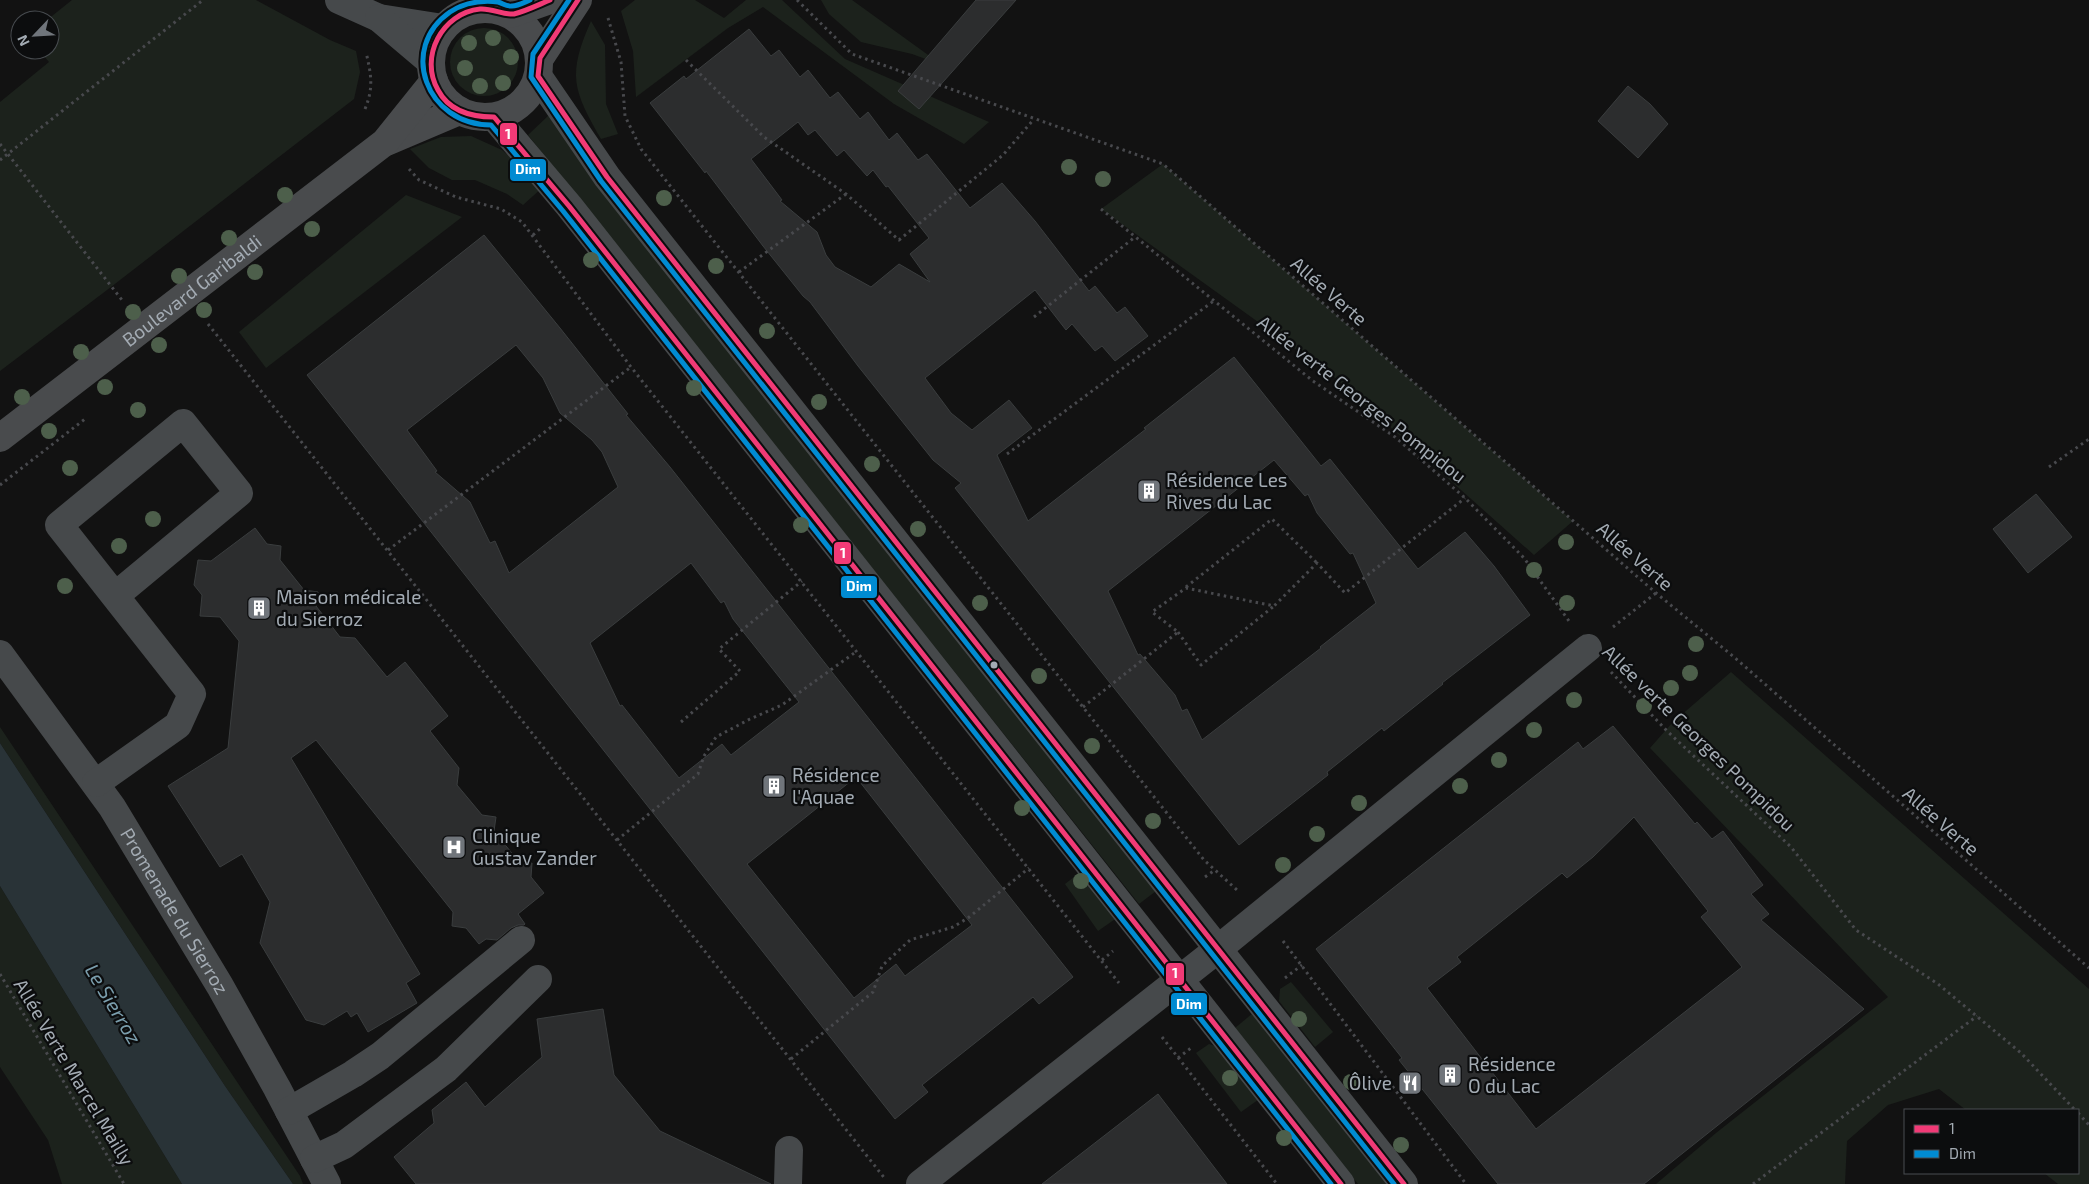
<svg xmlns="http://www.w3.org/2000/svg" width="2089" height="1184" font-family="'Exo 2',sans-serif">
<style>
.green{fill:#1c221c}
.water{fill:#293337}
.building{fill:#2c2d2e;stroke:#3a3d3e;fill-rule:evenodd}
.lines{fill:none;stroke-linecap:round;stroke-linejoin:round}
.path{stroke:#48494d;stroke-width:3;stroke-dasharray:2.5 4;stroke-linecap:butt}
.minor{stroke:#46494b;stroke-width:28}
.major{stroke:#494b4d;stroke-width:28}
.bus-1-casing{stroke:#0c0d0e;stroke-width:9}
.bus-2-casing{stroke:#0c0d0e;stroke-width:9}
.bus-1{stroke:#f13a76;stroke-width:5}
.bus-2{stroke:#008bd2;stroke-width:5}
.tree{fill:#4d5f4b}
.bus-dot{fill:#a3abb3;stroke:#0c0d0e;stroke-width:2}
.labels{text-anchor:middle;stroke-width:4.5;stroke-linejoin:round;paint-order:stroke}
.street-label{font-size:19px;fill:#a3abb3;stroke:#0c0d0e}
.poi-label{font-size:19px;fill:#a3abb3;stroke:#0c0d0e;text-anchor:start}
.water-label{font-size:20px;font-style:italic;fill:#7b9ead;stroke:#0c0d0e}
.line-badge{stroke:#0c0d0e;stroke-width:2}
.badge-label{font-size:14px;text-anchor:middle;font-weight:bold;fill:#fff}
</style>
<rect width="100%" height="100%" fill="#121212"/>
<g class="green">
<polygon points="72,0 256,0 330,40 356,51 360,72 354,99 111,287 0,371 0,102 49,62 39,50 50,50 50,20 47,20"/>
<polygon points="635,0 695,0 724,18 746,0 782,0 845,59 989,122 964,144 894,104 763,7 728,28 636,97 633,51 621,11"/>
<polygon points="821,0 852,0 942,65 912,54 861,42 829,14"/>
<path d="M591,21L605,45L606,104L618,134L601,139C573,90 567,75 591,21Z"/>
<circle cx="484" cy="62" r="34"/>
<polygon points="549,115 1160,888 1139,904 528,135"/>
<polygon points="471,136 502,150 543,187 523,205 507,194 475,180 452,180 429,168 410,149 441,137"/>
<polygon points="1163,164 1573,521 1534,555 1333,376 1101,209"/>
<polygon points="406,195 462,217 266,368 239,332"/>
<polygon points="1731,672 2089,989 2089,1184 2058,1184 2044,1173 2078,1173 2078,1110 1966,1110 1939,1089 1888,1105 1847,1141 1845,1184 1656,1184 1716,1133 1888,997 1650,748 1672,723"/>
<polygon points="0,727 300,1176 303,1184 293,1184 225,1086 0,743"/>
<polygon points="1083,870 1118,917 1098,931 1065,884"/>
<polygon points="0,886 182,1184 62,1184 48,1140 0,1067"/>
<polygon points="1291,982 1333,1032 1315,1047 1279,1001 1280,989"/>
<polygon points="1253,1013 1388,1184 1358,1184 1235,1028"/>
<polygon points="1209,1044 1221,1048 1262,1097 1241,1112 1196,1053"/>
</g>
<polygon class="water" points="0,743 225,1086 293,1184 182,1184 0,886"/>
<g class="building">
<polygon points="976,0 1016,0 919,109 898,91"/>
<path d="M749,29L771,56L779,50L800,77L808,70L830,98L838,92L860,119L868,112L889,140L897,133L918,160L927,154L970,208L1002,183L1035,221L1089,291L1095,286L1117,313L1125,307L1148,336L1115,361L1102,346L1095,351L1072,324L1066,330L1035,290L925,378L951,413L972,430L1009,400L1032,428L997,455L1028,521L1146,429L1144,428L1234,357L1321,466L1330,459L1418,569L1465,532L1494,566L1530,615L1442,683L1443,684L1384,731L1382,728L1327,772L1328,775L1239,845L955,488L961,483L933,460L858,366L810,302L803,296L763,246L706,171L705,173L650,103L684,76L686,79ZM798,122L808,135L815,130L837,156L844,150L867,176L873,170L886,187L888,186L929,238L910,254L930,282L899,264L871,287L835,267L826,255L817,232L780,201L782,200L751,159ZM1274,460L1305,496L1308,494L1317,513L1350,554L1353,553L1376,603L1320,647L1321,648L1202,740L1187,709L1182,711L1175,695L1140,654L1138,655L1108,591Z"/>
<polygon points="1628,86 1650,104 1668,124 1638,158 1598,121"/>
<path d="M484,235L560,328L628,414L626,415L670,467L1073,977L1039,1004L1033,997L922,1085L928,1092L895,1119L307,375ZM516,345L543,378L560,413L592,440L602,452L618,487L509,573L495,541L490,543L470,502L435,472L437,471L407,430ZM691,563L721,603L724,601L733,619L799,702L731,755L722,744L679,778L622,705L620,706L590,643ZM856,777L972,925L905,976L896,964L854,998L747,864Z"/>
<polygon points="2036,494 2072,537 2028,573 1993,529"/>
<polygon points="255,528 267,544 281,546 280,560 304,590 318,592 316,606 340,637 355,638 387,677 405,662 448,716 430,731 459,768 457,785 482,815 496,817 494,831 519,862 532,863 531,877 544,893 518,914 525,924 524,925 518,925 511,928 497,940 486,939 479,944 466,928 452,926 453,912 316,740 291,758 420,974 406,983 417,1003 368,1032 357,1013 351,1017 347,1011 324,1025 306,1020 260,943 270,902 242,854 220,867 168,786 228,748 239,641 220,617 200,616 202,595 194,585 198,560 211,561"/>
<path d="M1613,726L1695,824L1697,822L1712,839L1723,831L1763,885L1751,894L1769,914L1761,920L1864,1009L1644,1184H1498L1399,1060L1402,1058L1316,949L1578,742L1583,749ZM1634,817L1708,911L1701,917L1742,967L1536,1129L1427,988L1461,962L1457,957L1562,873L1567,878L1593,857Z"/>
<polygon points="603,1009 614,1075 660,1131 771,1184 416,1184 394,1157 434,1123 432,1110 466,1082 485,1107 542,1057 537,1019"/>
<polygon points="1158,1094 1227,1184 1042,1184"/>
</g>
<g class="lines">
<g class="path">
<polyline points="797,0 852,54 1163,164 1656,593 1734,657 2089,968"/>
<polyline points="608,18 621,62 625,116 641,149 1204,860 1237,890"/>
<polyline points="686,60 764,137 846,194 899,240 1003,155 1034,119"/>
<path d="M365,109C374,87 371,74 366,52"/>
<polyline points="0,144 122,300"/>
<polyline points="0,160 203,0"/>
<polyline points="409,169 419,180 456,197 501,209 522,222 631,367 1119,983"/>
<polyline points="1101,209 1313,381 1395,437 1465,498 1524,558 1569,621"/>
<polyline points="533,235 542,227"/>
<polyline points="739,272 846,194"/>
<polyline points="1034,317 1135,237"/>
<polyline points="208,324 886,1180"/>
<polyline points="1007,454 1215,300"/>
<polyline points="2049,467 2089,439"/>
<polyline points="0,485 85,419"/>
<polyline points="388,550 631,367"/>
<polyline points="1186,587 1272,519 1317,563"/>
<polyline points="1613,627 1656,593"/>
<polyline points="1178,632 1201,665 1274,606"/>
<polyline points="1611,672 1667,731 1791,847 1856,930 1938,984 2021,1053 2075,1110"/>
<polyline points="1083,707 1178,632 1152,612 1186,588 1274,606 1317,563 1345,593 1465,498"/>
<polyline points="681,722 740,671 719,649 802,581"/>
<polyline points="617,840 698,774 704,756 716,737 750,719 782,705 857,651"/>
<polyline points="1205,877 1215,870"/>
<polyline points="1283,941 1466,1184"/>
<polyline points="1102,960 1113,951"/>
<polyline points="0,974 124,1184"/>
<polyline points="1285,978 1302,965"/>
<polyline points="1162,1037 1277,1184"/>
<polyline points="1178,1058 1191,1048"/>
<polyline points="791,1059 873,992 882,966 910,940 953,927 968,918 1029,868"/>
<polyline points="2078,1113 2089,1125"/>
<polyline points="1753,1184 1977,1016"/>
</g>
<g class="minor">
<polyline points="339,0 379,18 443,28"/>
<polyline points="379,18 431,62"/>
<polyline points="538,76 607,177 1404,1184"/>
<polyline points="494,117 569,206 1341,1184"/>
<path id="s1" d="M0,654L112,807L220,986L277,1088L327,1184"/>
<polyline points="96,783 178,725 192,694 59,525 183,423 239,493 115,596"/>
<polyline points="289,1111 353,1074 380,1056 521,940"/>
<polyline points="314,1159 344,1145 446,1069 538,979"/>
<polyline points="788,1184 789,1150"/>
<polyline points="920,1184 1218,949 1588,648"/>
</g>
<g class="major">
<circle cx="485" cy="63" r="54"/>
<polyline points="510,14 550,0"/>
<polyline points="540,58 578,0"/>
<polyline points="386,142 459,111"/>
<path id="s2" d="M0,438L385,142L434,81"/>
</g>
<g class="bus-1-casing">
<g id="bus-1">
<path d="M550,0C538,5 526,11 514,14C503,15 492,8 480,9C442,13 419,57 438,90C449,111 472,117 494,117L569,206L1341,1184"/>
<polyline points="578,0 540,58 538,76 607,177 1404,1184"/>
</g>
</g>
<g class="bus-2-casing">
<g id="bus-2">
<path d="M530,0C525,2 518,6 512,6C507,7 502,3 498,2C481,0 464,3 450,12C398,48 426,125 491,125L563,211L1331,1184"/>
<polyline points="569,0 533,54 531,77 601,181 1394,1184"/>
</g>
</g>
<use href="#bus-1" class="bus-1"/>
<use href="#bus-2" class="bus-2"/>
</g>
<g class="tree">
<circle cx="493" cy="38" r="8"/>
<circle cx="469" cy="43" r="8"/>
<circle cx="511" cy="57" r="8"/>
<circle cx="465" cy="68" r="8"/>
<circle cx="503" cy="83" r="8"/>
<circle cx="480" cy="86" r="8"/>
<circle cx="1069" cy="167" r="8"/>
<circle cx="1103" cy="179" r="8"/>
<circle cx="285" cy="195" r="8"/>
<circle cx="664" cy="198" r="8"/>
<circle cx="312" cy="229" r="8"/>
<circle cx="229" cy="238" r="8"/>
<circle cx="591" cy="260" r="8"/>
<circle cx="716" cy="266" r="8"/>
<circle cx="255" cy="272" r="8"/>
<circle cx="179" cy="276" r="8"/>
<circle cx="204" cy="310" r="8"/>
<circle cx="133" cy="312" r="8"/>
<circle cx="767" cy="331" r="8"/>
<circle cx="159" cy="345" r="8"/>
<circle cx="81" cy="352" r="8"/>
<circle cx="105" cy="387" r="8"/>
<circle cx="694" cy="388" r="8"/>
<circle cx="22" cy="397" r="8"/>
<circle cx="819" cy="402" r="8"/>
<circle cx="138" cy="410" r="8"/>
<circle cx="49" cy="431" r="8"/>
<circle cx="872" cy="464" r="8"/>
<circle cx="70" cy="468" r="8"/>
<circle cx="153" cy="519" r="8"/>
<circle cx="801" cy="525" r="8"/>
<circle cx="918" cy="529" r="8"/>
<circle cx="1566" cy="542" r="8"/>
<circle cx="119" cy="546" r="8"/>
<circle cx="1534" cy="570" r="8"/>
<circle cx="65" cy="586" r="8"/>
<circle cx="855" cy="591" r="8"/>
<circle cx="980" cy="603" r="8"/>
<circle cx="1567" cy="603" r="8"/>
<circle cx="1696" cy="644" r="8"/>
<circle cx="1690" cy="673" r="8"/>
<circle cx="1039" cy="676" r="8"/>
<circle cx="1671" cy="688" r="8"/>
<circle cx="1574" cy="700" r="8"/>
<circle cx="1644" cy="706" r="8"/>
<circle cx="1534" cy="730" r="8"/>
<circle cx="1092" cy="746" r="8"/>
<circle cx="1499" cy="760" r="8"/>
<circle cx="1460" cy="786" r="8"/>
<circle cx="1359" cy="803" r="8"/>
<circle cx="1022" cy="808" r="8"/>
<circle cx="1153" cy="821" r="8"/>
<circle cx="1317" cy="834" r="8"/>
<circle cx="1283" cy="865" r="8"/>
<circle cx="1081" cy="881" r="8"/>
<circle cx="1299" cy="1019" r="8"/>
<circle cx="1230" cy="1078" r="8"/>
<circle cx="1351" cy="1082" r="8"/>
<circle cx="1284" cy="1138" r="8"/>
<circle cx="1401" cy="1145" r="8"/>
</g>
<defs>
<g id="building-square" transform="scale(1.25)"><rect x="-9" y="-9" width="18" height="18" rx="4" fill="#70757b" stroke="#0c0d0e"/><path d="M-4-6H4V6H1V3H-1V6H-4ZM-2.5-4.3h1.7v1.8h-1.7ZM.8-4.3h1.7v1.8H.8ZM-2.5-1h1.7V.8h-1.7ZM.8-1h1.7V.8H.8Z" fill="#fff"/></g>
<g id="hospital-square" transform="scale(1.25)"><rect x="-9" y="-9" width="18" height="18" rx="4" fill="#70757b" stroke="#0c0d0e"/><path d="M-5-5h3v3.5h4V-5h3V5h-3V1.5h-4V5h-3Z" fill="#fff"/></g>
<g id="restaurant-square" transform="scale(1.25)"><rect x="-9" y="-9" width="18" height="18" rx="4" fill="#70757b" stroke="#0c0d0e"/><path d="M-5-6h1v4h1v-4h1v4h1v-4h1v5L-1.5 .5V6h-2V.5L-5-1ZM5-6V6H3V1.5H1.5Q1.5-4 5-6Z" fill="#fff"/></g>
</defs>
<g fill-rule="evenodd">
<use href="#building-square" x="1149" y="491"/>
<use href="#building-square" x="259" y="608"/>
<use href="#building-square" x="774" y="786"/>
<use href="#hospital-square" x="454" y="847"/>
<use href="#building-square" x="1450" y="1075"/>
<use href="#restaurant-square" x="1410" y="1083"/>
</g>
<circle class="bus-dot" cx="994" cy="665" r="4.5"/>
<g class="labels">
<g class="street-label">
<text dy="7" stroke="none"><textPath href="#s2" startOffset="242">Boulevard Garibaldi</textPath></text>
<text transform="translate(1329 291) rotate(41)" y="7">Allée Verte</text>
<text transform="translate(1362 399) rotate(38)" y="7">Allée verte Georges Pompidou</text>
<text transform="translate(1635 556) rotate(41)" y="7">Allée Verte</text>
<text transform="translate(1699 738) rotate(44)" y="7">Allée verte Georges Pompidou</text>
<text transform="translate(1941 821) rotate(41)" y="7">Allée Verte</text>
<text dy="7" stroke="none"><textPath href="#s1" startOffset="311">Promenade du Sierroz</textPath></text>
<text transform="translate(74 1072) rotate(59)" y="7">Allée Verte Marcel Mailly</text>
</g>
<g class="poi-label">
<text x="1166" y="487">Résidence Les<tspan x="1166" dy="22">Rives du Lac</tspan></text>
<text x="276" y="604">Maison médicale<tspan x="276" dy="22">du Sierroz</tspan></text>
<text x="792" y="782">Résidence<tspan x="792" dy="22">l'Aquae</tspan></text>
<text x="472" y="843">Clinique<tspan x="472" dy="22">Gustav Zander</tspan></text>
<text x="1468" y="1071">Résidence<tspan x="1468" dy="22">O du Lac</tspan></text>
<text x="1392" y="1090" text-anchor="end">Ôlive</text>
</g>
<g class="water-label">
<text transform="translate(113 1004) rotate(59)" y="7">Le Sierroz</text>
</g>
</g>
<g class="line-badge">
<rect x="499" y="122" width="19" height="24" rx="5" fill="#f13a76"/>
<rect x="509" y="158" width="38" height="24" rx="5" fill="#008bd2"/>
<rect x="833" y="541" width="19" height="24" rx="5" fill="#f13a76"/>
<rect x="840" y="575" width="38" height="24" rx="5" fill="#008bd2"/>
<rect x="1165" y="962" width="20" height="24" rx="5" fill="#f13a76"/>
<rect x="1170" y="992" width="38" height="24" rx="5" fill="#008bd2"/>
</g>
<g class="badge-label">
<text x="508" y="139">1</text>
<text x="528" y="174">Dim</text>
<text x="843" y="558">1</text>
<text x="859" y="591">Dim</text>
<text x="1175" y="978">1</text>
<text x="1189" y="1009">Dim</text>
</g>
<rect x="1904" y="1109" width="175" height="65" fill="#0c0d0e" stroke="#484c50"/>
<rect x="1914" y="1125" width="25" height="8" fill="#f13a76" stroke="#484c50"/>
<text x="1949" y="1134" font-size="15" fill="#a3abb3">1</text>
<rect x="1914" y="1150" width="25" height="8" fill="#008bd2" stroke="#484c50"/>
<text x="1949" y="1159" font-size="15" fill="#a3abb3">Dim</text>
<g transform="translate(35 35) rotate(245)"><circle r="24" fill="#0c0d0e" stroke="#484c50"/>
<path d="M0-4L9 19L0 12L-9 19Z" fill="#70757b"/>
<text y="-8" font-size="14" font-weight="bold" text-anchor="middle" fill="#a3abb3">N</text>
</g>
</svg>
